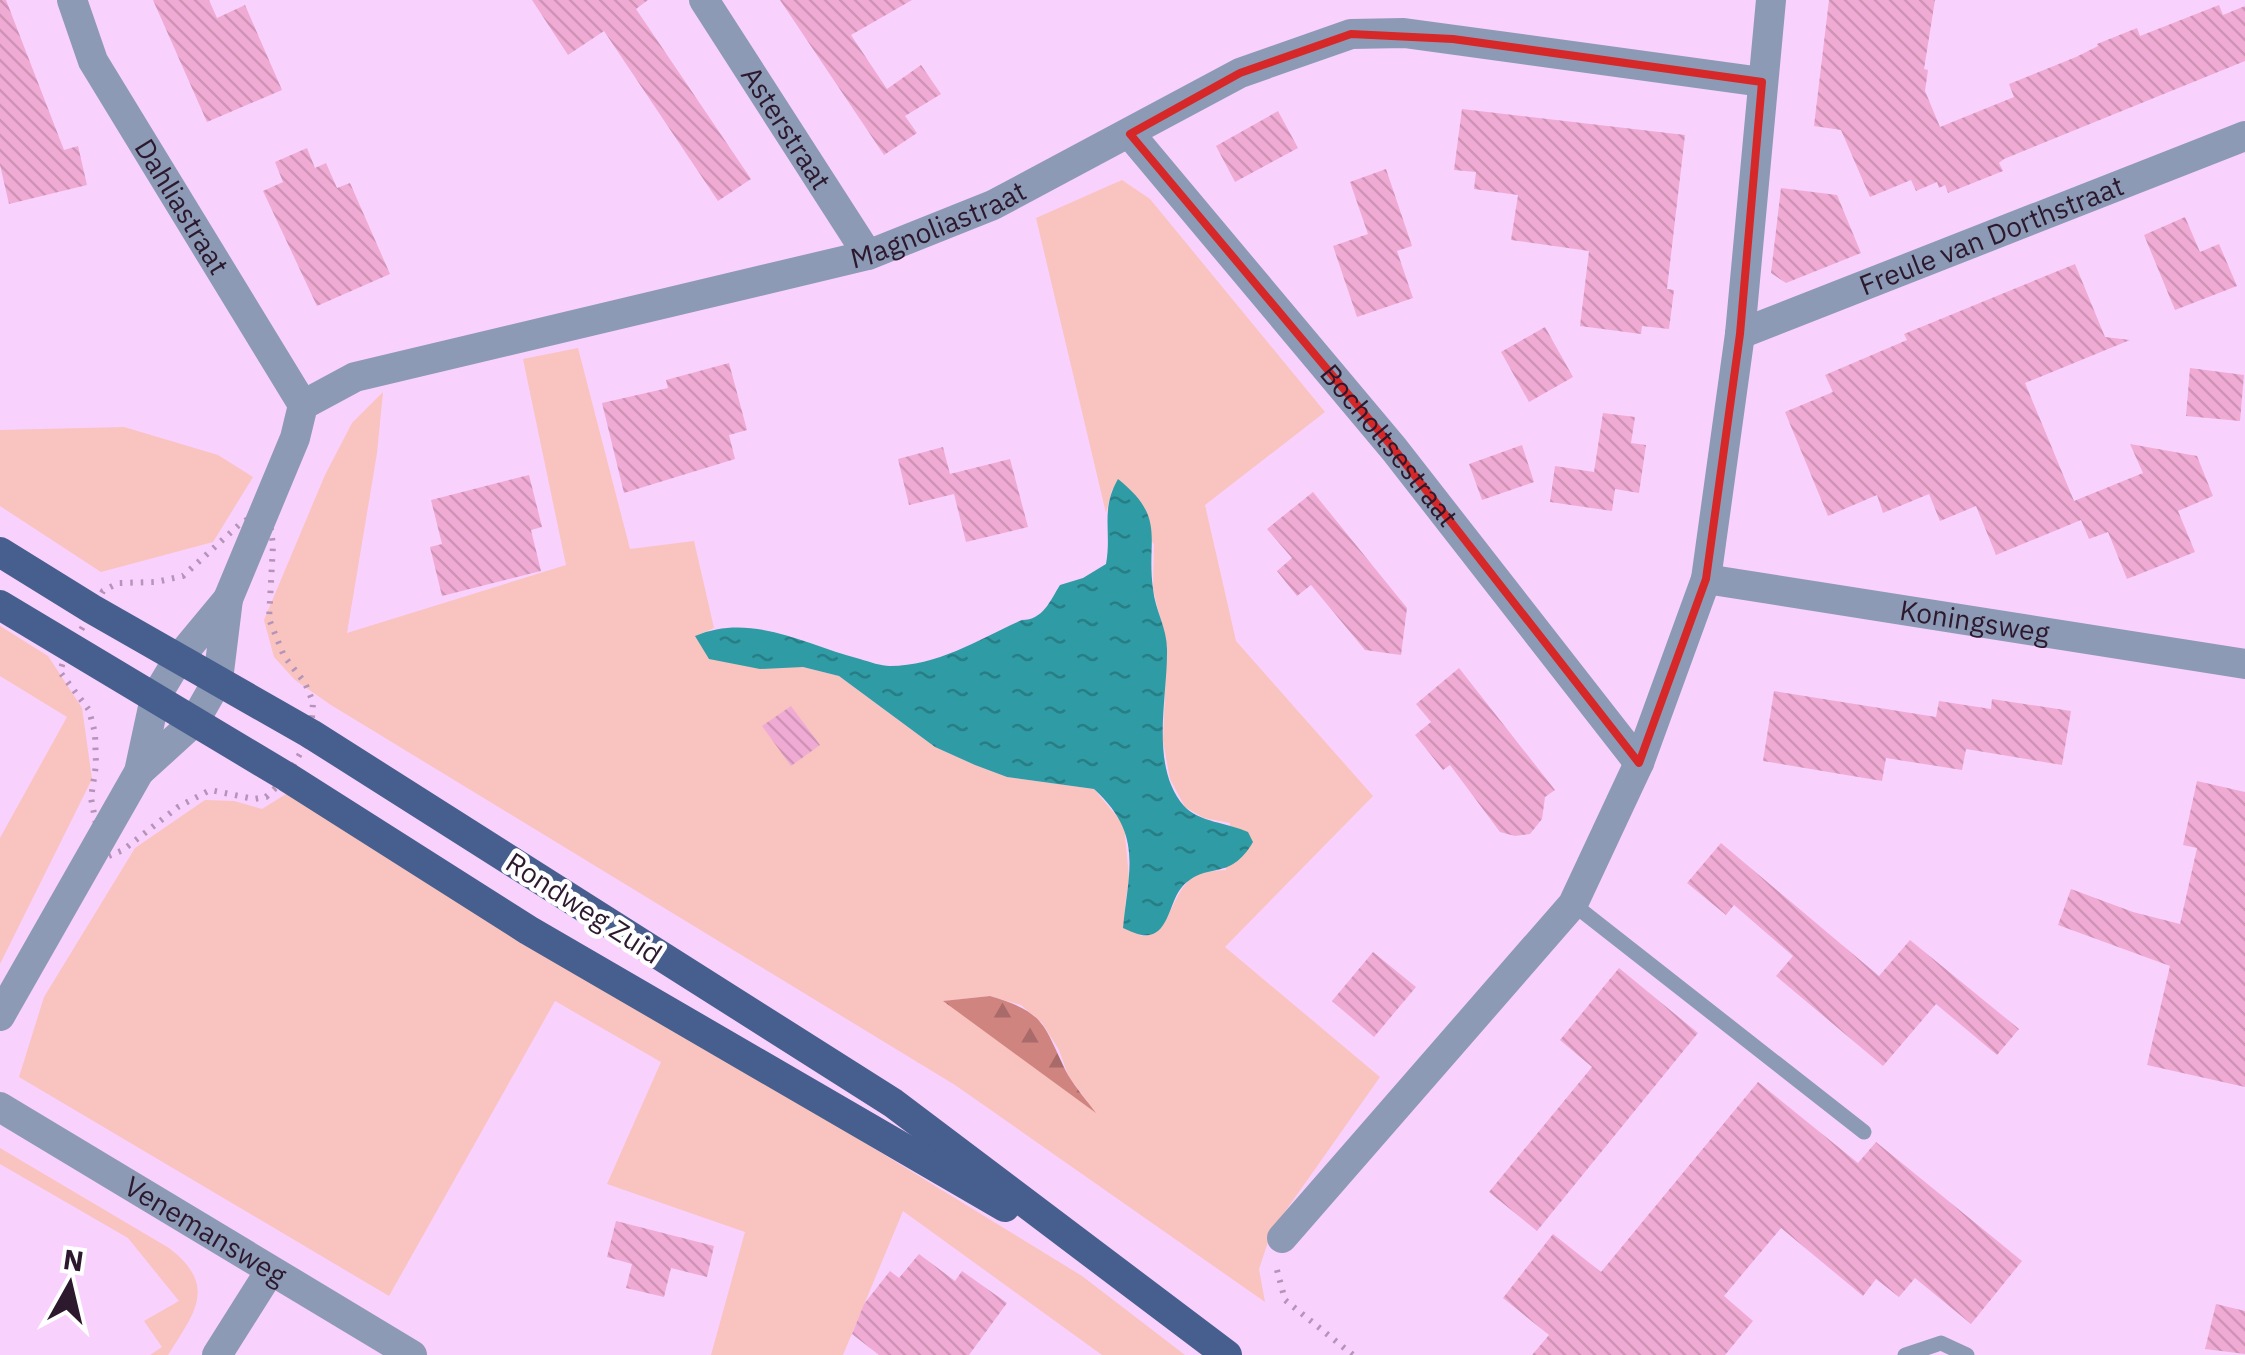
<svg xmlns="http://www.w3.org/2000/svg" width="2245" height="1355" font-family="'IBM Plex Sans',sans-serif">
<style>
.green{fill:#f9c3bf;fill-rule:evenodd}
.forest{fill:url(#forest-firs)}
.water{fill:url(#water-ripples)}
.building{fill:url(#building-back-hatch)}
.lines{fill:none;stroke-linecap:round;stroke-linejoin:round}
.path{stroke:#b594b9;stroke-width:6;stroke-dasharray:2.5 8;stroke-linecap:butt}
.lane{stroke:#8c9ab5;stroke-width:15}
.street{stroke:#8c9ab5;stroke-width:30}
.primary{stroke:#475f8e;stroke-width:30}
.marked{fill:none;stroke:#d62828;stroke-width:8;stroke-linejoin:round}
.labels{text-anchor:middle;stroke-width:9;stroke-linejoin:round;paint-order:stroke}
.street-label{font-size:28px;fill:#2c192e;stroke:#fff}
</style>
<defs>
<pattern id="forest-firs" width="22" height="20" patternUnits="userSpaceOnUse" patternTransform="scale(2.5)"><rect width="22" height="20" fill="#d08480"/><path d="M5 1l3.5 6h-7zM16 11l3.5 6h-7z" fill="#a96b69"/></pattern>
<pattern id="water-ripples" width="26" height="14" patternUnits="userSpaceOnUse" patternTransform="scale(2.5)"><rect width="26" height="14" fill="#2f9ba4"/><path d="M2 4q2-2 4 0t4 0M15 11q2-2 4 0t4 0" fill="none" stroke="#287e86"/></pattern>
<pattern id="building-back-hatch" width="6" height="6" patternUnits="userSpaceOnUse" patternTransform="scale(2.5)"><rect width="6" height="6" fill="#f0abd4"/><path d="M-1 5l2 2M0 0l6 6M5-1l2 2" fill="none" stroke="#ce93b6"/></pattern>
</defs>
<rect width="100%" height="100%" fill="#f9d1fd"/>
<g class="green">
<path d="M1122,180L1150,199L1325,412L1205,505L1236,641L1373,796L1225,947L1380,1077L1272,1230L1259,1269L1265,1302L955,1085L331,705L295,680L274,657L264,620L325,475L352,423L383,392L377,453L347,633L566,565L523,359L578,348L630,549L694,541L714,628L696,636L766,667H803L839,676L935,747L975,765L1007,777L1094,789L1124,825L1129,878L1125,906L1141,936C1174,935 1170,884 1201,873C1208,871 1218,871 1226,870L1230,823L1204,818L1185,807L1170,779L1163,741L1167,647L1153,589L1154,544L1112,489L1106,513L1036,218ZM990,996L1021,1005L1042,1023L1059,1050L1068,1075L1093,1110L945,1001Z"/>
<polygon points="124,427 218,455 253,477 213,542 101,572 0,506 0,430"/>
<polygon points="0,626 48,656 82,708 92,779 0,964 0,838 67,717 0,676"/>
<polygon points="286,794 422,871 1082,1276 1185,1355 1102,1355 903,1211 843,1355 711,1355 745,1232 607,1184 661,1062 555,1001 389,1296 19,1077 44,997 135,848 205,800 234,801 262,809"/>
<path d="M0,1148L169,1248C218,1286 195,1312 168,1355H150L162,1347L144,1321L179,1301L128,1238L0,1164Z"/>
</g>
<path class="forest" d="M990,996C1048,1013 1043,1026 1068,1075C1076,1088 1087,1101 1096,1113L943,1001Z"/>
<path class="water" d="M1118,479C1167,518 1146,538 1153,589C1155,610 1167,628 1167,649C1168,697 1149,766 1184,806C1198,822 1229,823 1248,832L1253,842C1229,883 1207,860 1182,887C1171,899 1169,928 1153,934C1142,938 1133,932 1123,928C1129,868 1143,834 1094,789L1007,777L975,765L935,747L839,676L803,667L760,669L709,659L695,636C752,612 805,645 860,659C870,662 881,666 890,666C938,666 980,639 1022,620C1043,620 1050,601 1060,585L1083,578L1106,564C1112,532 1100,510 1118,479Z"/>
<g class="building">
<polygon points="0,0 6,0 64,150 78,146 87,185 9,204 0,165"/>
<polygon points="153,0 209,0 217,18 245,5 282,90 207,122"/>
<polygon points="532,0 648,0 636,9 751,179 718,201 604,31 568,55"/>
<polygon points="780,0 912,0 851,35 887,89 921,65 941,94 905,116 917,133 884,155"/>
<polygon points="1829,0 1935,0 1924,69 1928,70 1925,91 1940,127 2014,97 2009,84 2076,57 2098,46 2097,44 2137,28 2140,36 2219,5 2223,15 2245,6 2245,61 2004,159 1999,163 2003,171 1948,193 1945,185 1939,188 1937,182 1916,191 1911,180 1870,197 1841,130 1814,126"/>
<polygon points="1462,109 1685,135 1667,289 1674,290 1669,329 1642,326 1641,334 1580,326 1589,251 1511,240 1518,195 1474,189 1476,172 1454,170"/>
<polygon points="1278,111 1298,148 1235,182 1216,146"/>
<polygon points="307,148 315,168 326,163 337,188 350,183 390,274 317,306 263,191 283,182 275,162"/>
<polygon points="1386,169 1412,246 1397,251 1413,298 1357,317 1333,246 1368,234 1350,182"/>
<polygon points="1781,188 1837,195 1861,253 1786,283 1771,273"/>
<polygon points="2185,217 2200,252 2219,244 2237,286 2175,310 2144,235"/>
<polygon points="2075,264 2105,337 2130,340 2025,383 2074,501 2143,473 2130,444 2197,456 2213,496 2178,511 2195,552 2127,579 2108,532 2089,539 2081,520 1996,555 1976,506 1940,521 1929,494 1883,513 1877,495 1828,516 1785,412 1833,392 1825,375 1907,340 1904,334"/>
<polygon points="1545,327 1573,377 1529,402 1501,352"/>
<polygon points="729,363 747,430 729,435 735,459 624,493 602,403 668,388 666,380"/>
<polygon points="2190,368 2244,375 2240,421 2186,416"/>
<polygon points="1603,413 1635,417 1631,443 1646,445 1639,493 1615,489 1612,511 1550,502 1555,466 1594,472"/>
<polygon points="1522,445 1534,482 1482,500 1469,464"/>
<polygon points="943,447 950,474 1010,459 1028,527 966,542 954,494 909,505 898,459"/>
<polygon points="529,475 542,527 531,530 541,571 442,596 430,547 442,544 431,500"/>
<polygon points="1313,492 1407,608 1401,655 1365,650 1311,585 1297,596 1277,571 1292,558 1267,529"/>
<polygon points="1459,668 1555,790 1545,797 1542,819 1530,834 1515,836 1500,832 1450,765 1443,770 1415,735 1431,722 1416,704"/>
<polygon points="1774,691 1936,717 1939,701 1991,709 1992,699 2071,711 2062,765 1966,749 1962,770 1886,758 1882,781 1763,761"/>
<polygon points="791,706 820,745 791,766 762,726"/>
<polygon points="2197,781 2245,792 2245,1087 2147,1065 2170,966 2058,925 2071,889 2133,912 2180,924 2197,848 2183,845"/>
<polygon points="1721,843 1879,976 1910,940 2019,1029 1997,1055 1936,1004 1883,1066 1776,976 1793,956 1734,905 1726,915 1687,883"/>
<polygon points="1373,952 1416,987 1374,1037 1332,1001"/>
<polygon points="1619,968 1698,1033 1537,1231 1489,1192 1592,1067 1560,1040"/>
<polygon points="1758,1082 1858,1163 1876,1142 2022,1261 1971,1324 1915,1278 1899,1297 1876,1279 1863,1296 1781,1228 1724,1296 1753,1321 1725,1355 1532,1355 1549,1335 1503,1298 1553,1234 1601,1272"/>
<polygon points="616,1221 714,1246 707,1277 671,1268 664,1297 626,1288 632,1264 607,1257"/>
<polygon points="919,1254 955,1281 962,1271 1007,1303 969,1355 879,1355 852,1334 864,1304 890,1271 899,1278"/>
<polygon points="2216,1304 2245,1311 2245,1354 2205,1349"/>
</g>
<g class="lines">
<g class="path">
<polygon points="268,507 273,545 269,619 284,656 305,683 313,702 311,734 287,777 266,797 254,799 210,790 178,807 123,850 85,866 97,829 91,798 96,765 95,733 89,710 60,672 63,662 103,591 118,583 156,582 183,576 240,524"/>
<polyline points="1277,1270 1285,1300 1353,1355"/>
</g>
<g class="lane">
<polyline points="1573,904 1864,1132"/>
<polyline points="1905,1355 1941,1343 1967,1355"/>
</g>
<g class="street">
<path id="s1" d="M72,0L93,61L303,405"/>
<path id="s2" d="M704,0L868,255"/>
<path id="s3" d="M1130,134L1394,449L1639,763"/>
<path id="s4" d="M1740,334L2245,136"/>
<path id="s5" d="M1706,579L2245,664"/>
<path id="s6" d="M139,772L194,722L218,680L228,599L295,438L303,405L355,377L868,255L993,205L1240,73L1351,34L1404,33L1762,82"/>
<polyline points="0,1016 139,772 155,698 179,658 228,599"/>
<path id="s7" d="M0,1107L412,1355"/>
<polyline points="1282,1238 1573,904 1639,763 1706,579 1740,334 1771,0"/>
<polyline points="217,1355 270,1271"/>
</g>
<g class="primary">
<polyline points="0,552 92,609 311,734 893,1103 1227,1355"/>
<polyline points="0,605 287,777 528,930 1005,1207"/>
</g>
</g>
<path class="marked" d="M1351,34L1453,39L1762,82L1740,334L1706,579L1639,763L1394,449L1130,134L1240,73Z"/>
<g class="labels">
<g class="street-label">
<text dy="10" stroke="none"><textPath href="#s2" startOffset="152">Asterstraat</textPath></text>
<text dy="10" stroke="none"><textPath href="#s1" startOffset="235">Dahliastraat</textPath></text>
<text dy="10" stroke="none"><textPath href="#s6" startOffset="1075">Magnoliastraat</textPath></text>
<text dy="10" stroke="none"><textPath href="#s4" startOffset="270">Freule van Dorthstraat</textPath></text>
<text dy="10" stroke="none"><textPath href="#s3" startOffset="405">Bocholtsestraat</textPath></text>
<text dy="10" stroke="none"><textPath href="#s5" startOffset="272">Koningsweg</textPath></text>
<text transform="translate(584 908) rotate(33)" y="10">Rondweg Zuid</text>
<text dy="10" stroke="none"><textPath href="#s7" startOffset="240">Venemansweg</textPath></text>
</g>
</g>
<g transform="translate(70 1285) rotate(8)" stroke="#ffffff" stroke-width="8" paint-order="stroke">
<path d="M0-8L18 38L0 25L-18 38Z" fill="#2c192e"/>
<text y="-15" font-size="28" font-weight="bold" text-anchor="middle" fill="#2c192e">N</text>
</g>
</svg>
